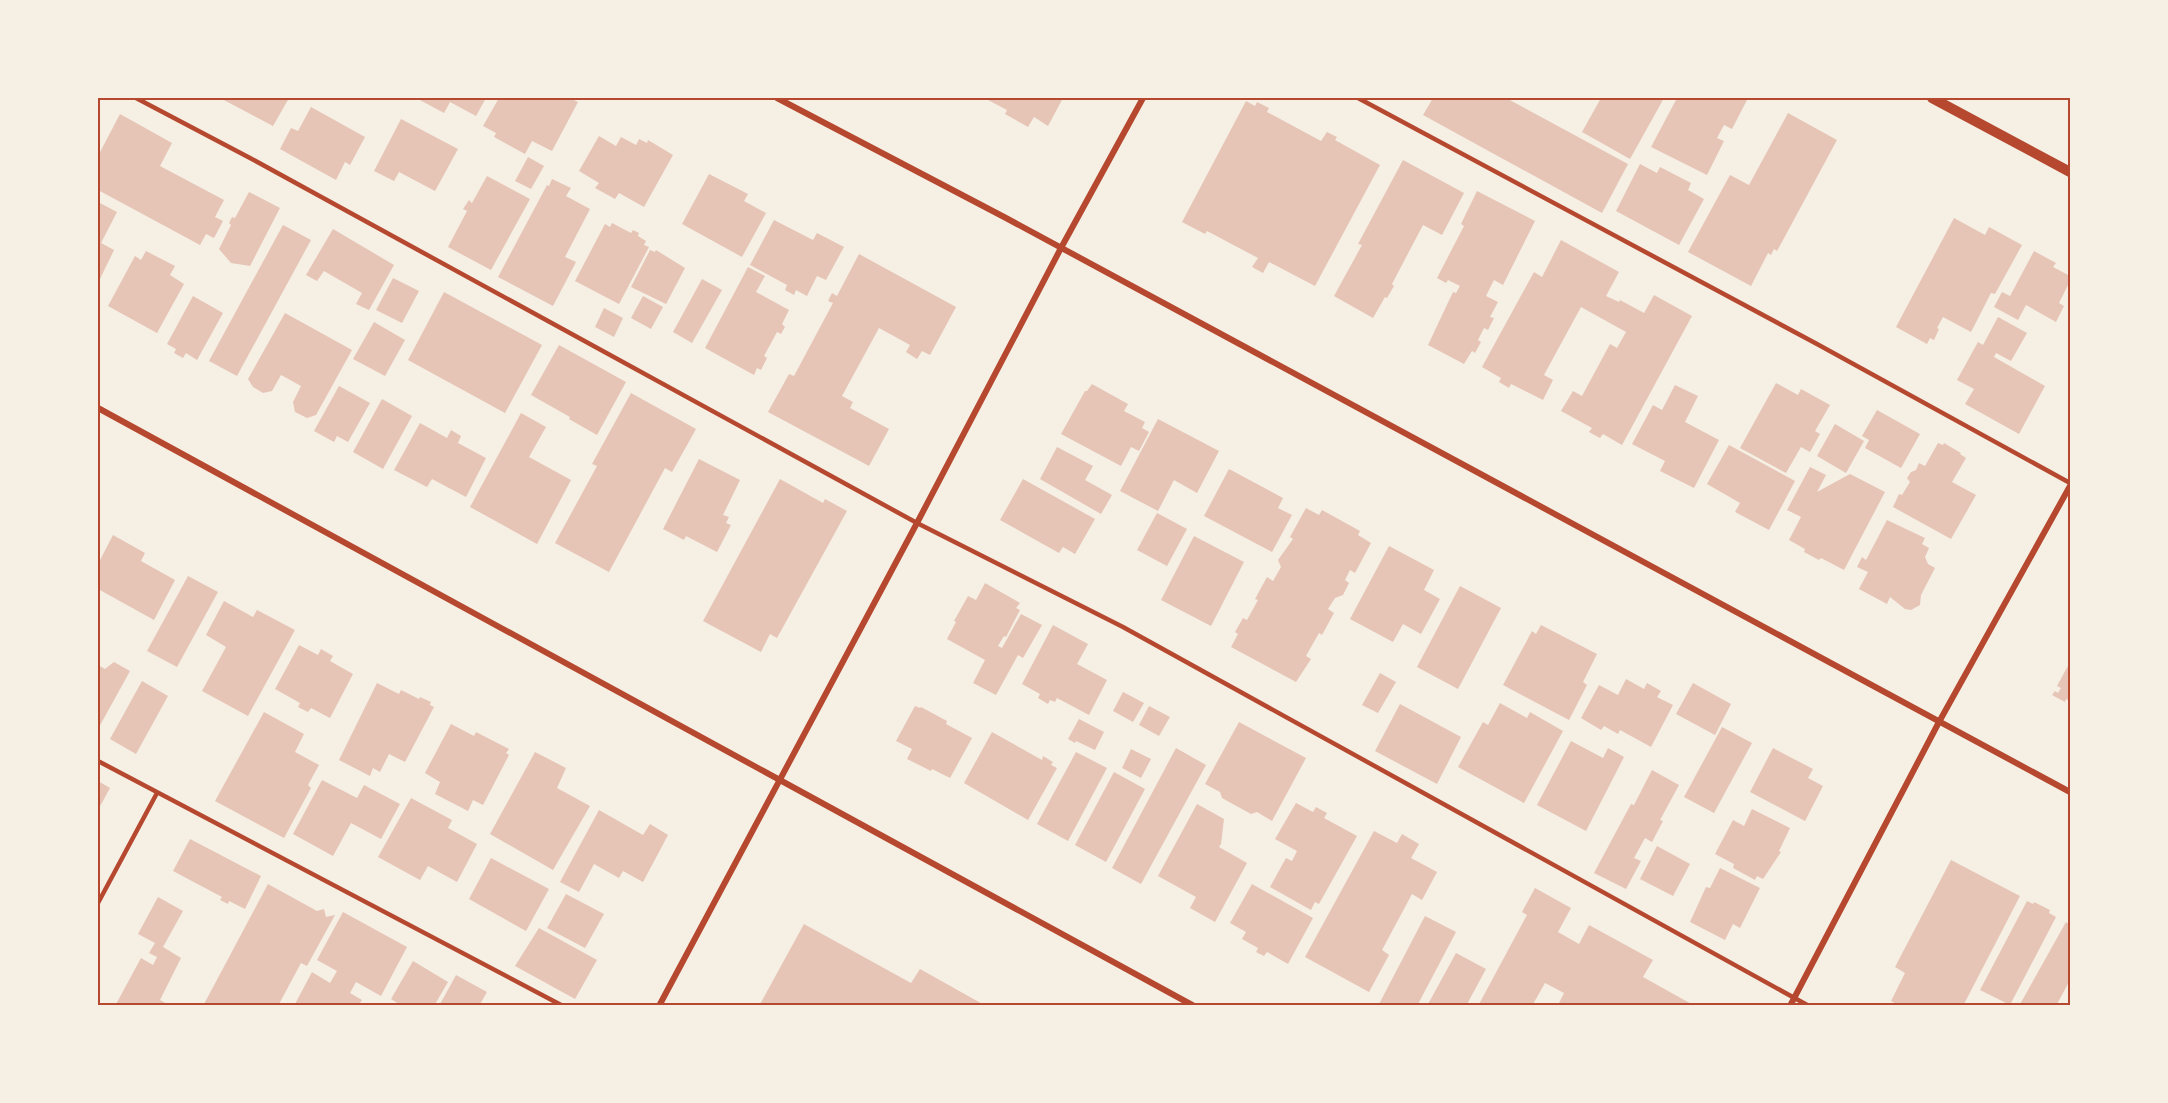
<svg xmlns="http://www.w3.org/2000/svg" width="2168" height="1103" font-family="Jost,sans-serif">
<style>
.building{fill:#e6c5b7}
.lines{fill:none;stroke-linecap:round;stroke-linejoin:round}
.service{stroke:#b5482f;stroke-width:4.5}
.minor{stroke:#b5482f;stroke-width:6}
.tertiary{stroke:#b5482f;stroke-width:10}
.neatline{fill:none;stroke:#b5482f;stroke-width:2}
</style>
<rect width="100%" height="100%" fill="#f6efe4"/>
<g class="building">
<polygon points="220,98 289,98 273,126"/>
<polygon points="419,98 486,98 476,116 450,102 444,113 418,99"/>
<polygon points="499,98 570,98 578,102 552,151 532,141 525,154 494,137 496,133 483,126"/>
<polygon points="989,98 1063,98 1048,126 1034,117 1028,127 1005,114 1007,110 988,100"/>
<polygon points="1433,98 1506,98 1628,164 1602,213 1423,115"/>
<polygon points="1601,98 1664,98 1630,159 1582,132"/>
<polygon points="1677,98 1748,98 1732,129 1724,125 1717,138 1724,141 1707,175 1651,147"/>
<polygon points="1246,101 1255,106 1257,102 1269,108 1267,112 1321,141 1327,132 1337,137 1335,140 1380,165 1315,286 1269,262 1263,273 1252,267 1258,258 1207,231 1205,234 1182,222"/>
<polygon points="311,107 365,137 350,165 345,162 336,180 280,149 291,128 298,131"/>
<polygon points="1788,113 1837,140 1777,251 1774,249 1771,255 1768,253 1751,286 1688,252 1730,175 1749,185"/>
<polygon points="120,114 172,143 160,166 224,200 215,217 223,221 214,238 206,234 200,245 98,190 98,156"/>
<polygon points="401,119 458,149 435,191 399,172 394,181 374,171"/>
<polygon points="599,136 616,146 621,137 636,145 639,139 647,143 648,140 673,155 644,207 619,193 615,199 595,188 599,183 579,171"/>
<polygon points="528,157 544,166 531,189 515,181"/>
<polygon points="1403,160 1464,193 1442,235 1423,225 1392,284 1394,286 1387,298 1385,297 1373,318 1334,296 1362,245 1358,244"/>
<polygon points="1640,164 1657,173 1660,167 1691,183 1688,190 1704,199 1679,245 1616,211"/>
<polygon points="709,174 748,194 744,201 766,213 742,257 682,224"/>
<polygon points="487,176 530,199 491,270 448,247 467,211 463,209 469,200 472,203"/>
<polygon points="552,179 571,188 566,196 590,209 565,257 576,262 553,306 498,277 547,185 549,186"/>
<polygon points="1477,191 1535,221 1503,285 1494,280 1486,296 1498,302 1490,317 1494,318 1488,330 1484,328 1478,340 1481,342 1475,353 1472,351 1464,364 1428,345 1453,292 1456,293 1460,286 1448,280 1446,283 1437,278 1464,226 1461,224"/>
<polygon points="249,192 280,208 250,266 231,263 219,249 231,225 229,223 232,217 235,218"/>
<polygon points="98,202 117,212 101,243 114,250 98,283"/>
<polygon points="1954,218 1985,235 1989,227 2022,245 1995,294 1991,293 1971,332 1943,317 1937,328 1939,329 1934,340 1930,338 1927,344 1896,327"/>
<polygon points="774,220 813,240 817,233 844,247 826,280 817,276 807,296 796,290 794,295 785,290 787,285 750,265"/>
<polygon points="612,223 631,233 633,230 639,233 638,236 646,241 644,245 649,247 619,304 575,281 605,224 610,227"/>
<polygon points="283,225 311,240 237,376 209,361"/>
<polygon points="333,229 394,265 369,310 356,304 362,293 324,271 317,281 306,275"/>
<polygon points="1561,240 1619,272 1606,296 1619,302 1620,300 1644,313 1654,295 1692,316 1622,445 1603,434 1600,438 1589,432 1592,428 1561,411 1573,391 1582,396 1610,344 1617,348 1626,332 1581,307 1544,375 1553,380 1543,400 1511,384 1509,388 1499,382 1501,378 1482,367 1534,272 1542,277"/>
<polygon points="650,250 655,252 656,250 685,268 666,304 631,287"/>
<polygon points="146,251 175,266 170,275 184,284 157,333 108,306 135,256 141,260"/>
<polygon points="2034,251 2056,263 2053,267 2070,276 2070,281 2059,303 2064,306 2056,322 2026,305 2018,320 1994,307 2002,292 2010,296"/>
<polygon points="859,254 956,307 930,355 922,351 917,359 906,352 910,345 879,328 842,396 853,402 850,408 889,429 869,466 768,412 789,374 794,376 833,303 828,301 832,293 837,296"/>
<polygon points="748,267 765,276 756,292 789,310 782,324 785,327 781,334 777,332 764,356 767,358 761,370 757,368 754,375 705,348"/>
<polygon points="393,278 419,291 402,323 376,310"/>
<polygon points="702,279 722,290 692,343 673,332"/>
<polygon points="444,292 542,345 505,413 408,360"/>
<polygon points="193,296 223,313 197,360 186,353 183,358 174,353 176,349 167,344"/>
<polygon points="643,296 663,307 651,329 631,318"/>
<polygon points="604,308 623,318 614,337 595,327"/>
<polygon points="285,313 352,350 316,415 307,418 295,412 293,402 301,386 281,375 272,391 263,393 253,387 248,379"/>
<polygon points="1998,317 2027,333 2011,361 1996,353 1994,357 2045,386 2019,434 1965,404 1974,389 1957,380 1978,342 1983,345"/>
<polygon points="374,322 405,340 385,376 353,359"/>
<polygon points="559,345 626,382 597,435 569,419 570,417 531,395"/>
<polygon points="1776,383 1798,395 1801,389 1830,405 1815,431 1820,434 1810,452 1801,447 1786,473 1740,448"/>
<polygon points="1092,384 1128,404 1124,411 1145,422 1142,428 1149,432 1139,451 1131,447 1121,466 1061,434 1085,391 1087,391"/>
<polygon points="1675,385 1698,396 1685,422 1719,440 1694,488 1660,471 1665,461 1632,444 1653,405 1662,410"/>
<polygon points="339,386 370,403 348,442 337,436 334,442 314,431"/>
<polygon points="631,393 696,429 672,472 665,468 609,572 555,543 597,466 592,464"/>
<polygon points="382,399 412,416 383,469 353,452"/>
<polygon points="1877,410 1920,434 1901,468 1865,448 1869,440 1862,436"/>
<polygon points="521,413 546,427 529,457 571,480 537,544 470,507"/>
<polygon points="1158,419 1219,451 1197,493 1174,480 1158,511 1120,491"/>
<polygon points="420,423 447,438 451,430 461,436 458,443 486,458 466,497 432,479 427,487 394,470"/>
<polygon points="1835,424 1864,441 1846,473 1817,456"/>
<polygon points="1938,443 1943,445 1944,443 1961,453 1960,454 1966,458 1952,482 1976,495 1951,539 1893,507 1899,494 1902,495 1910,482 1907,478 1911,472 1916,470 1919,463 1925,466"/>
<polygon points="1729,445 1795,481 1769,530 1735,512 1740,503 1707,484"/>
<polygon points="1057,447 1093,466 1085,480 1112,495 1101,514 1040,479"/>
<polygon points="699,459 740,480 723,515 729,517 726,523 731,525 717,552 686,536 684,540 663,529"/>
<polygon points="1810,467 1826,475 1817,492 1850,474 1885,492 1844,570 1821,558 1819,560 1804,552 1805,549 1789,540 1801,517 1787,510"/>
<polygon points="1229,469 1283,498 1278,508 1292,515 1272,552 1204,516"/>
<polygon points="780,479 823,503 825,499 847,511 777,638 770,634 761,652 703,621"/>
<polygon points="1023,479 1095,519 1075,554 1063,547 1059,553 1000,520"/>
<polygon points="1306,508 1319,515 1322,510 1360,531 1358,535 1371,543 1355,573 1350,570 1345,580 1349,583 1343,595 1335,598 1328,609 1334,613 1322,635 1319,633 1306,656 1311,659 1296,682 1231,647 1238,634 1235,632 1243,618 1247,620 1258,600 1255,599 1267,577 1273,581 1281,567 1278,560 1293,539 1290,537"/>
<polygon points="1157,513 1187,529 1167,566 1137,550"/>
<polygon points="1887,520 1925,538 1922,544 1929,548 1925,557 1928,564 1935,568 1921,595 1920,605 1911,610 1905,609 1890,597 1887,604 1859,589 1868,572 1857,567 1862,557 1866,560"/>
<polygon points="113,535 145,553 141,561 175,580 154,620 98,589 98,564"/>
<polygon points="1194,536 1244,562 1211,626 1161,600"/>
<polygon points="1389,546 1434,570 1424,590 1440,599 1421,634 1403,624 1393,642 1350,619"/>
<polygon points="188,576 218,592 177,667 147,651"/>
<polygon points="985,583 1020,603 1016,608 1020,610 1006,637 1004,636 998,646 1002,648 1021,614 1042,625 1023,658 1018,655 996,695 973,683 985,660 947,639 956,622 954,621 968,596 976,600"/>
<polygon points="1460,586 1501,608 1458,689 1417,667"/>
<polygon points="224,601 253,617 257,610 295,630 248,716 202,691 226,647 206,635"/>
<polygon points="1053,625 1088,644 1077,664 1107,680 1089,715 1057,698 1055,702 1050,700 1048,704 1038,698 1040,694 1022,684"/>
<polygon points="1541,625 1597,654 1583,682 1587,685 1569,720 1503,685 1532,631 1536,634"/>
<polygon points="299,645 318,655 321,649 333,656 330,661 353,674 330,718 311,708 308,712 298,707 300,703 275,689"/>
<polygon points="114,662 130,671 98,729 98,665 105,669"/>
<polygon points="2070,662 2070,701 2066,699 2065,702 2052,695 2055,691 2058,693 2061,688 2057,686"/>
<polygon points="1380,673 1396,682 1378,713 1362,705"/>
<polygon points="1626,679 1644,689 1647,683 1661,691 1657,697 1673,705 1651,747 1620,730 1618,734 1604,726 1601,730 1581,718 1599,685 1618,695"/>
<polygon points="142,681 168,696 136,754 110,739"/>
<polygon points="377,683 399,694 401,690 419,699 420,697 431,702 430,705 434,707 405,762 389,754 380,772 373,768 370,776 339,760"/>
<polygon points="1693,683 1731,704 1715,735 1676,714"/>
<polygon points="1123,692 1144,703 1133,722 1113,711"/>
<polygon points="1500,703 1527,718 1530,712 1563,731 1524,803 1458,767 1483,722 1488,725"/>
<polygon points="1400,704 1461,737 1437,784 1375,751"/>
<polygon points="915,706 920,708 921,707 947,721 946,724 972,738 950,778 932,769 931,771 907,759 912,749 896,741"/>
<polygon points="1149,706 1170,717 1159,736 1139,725"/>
<polygon points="264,712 304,734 295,752 319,765 308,785 311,788 284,838 215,801"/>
<polygon points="1079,719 1104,732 1095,750 1076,741 1075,743 1068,739"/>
<polygon points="1239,722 1306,758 1272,821 1257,812 1251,814 1222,798 1220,792 1205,784"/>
<polygon points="451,724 474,736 476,732 509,749 506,753 509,755 483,805 473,800 468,811 435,794 440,782 425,773"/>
<polygon points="1722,727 1752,743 1714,813 1684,797"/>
<polygon points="992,732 1042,760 1043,756 1053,762 1051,765 1057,768 1028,820 964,783"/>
<polygon points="1571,741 1603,758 1608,748 1624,757 1586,831 1537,805"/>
<polygon points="1176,748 1206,765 1141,884 1112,868"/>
<polygon points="1773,748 1813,769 1808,778 1823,786 1805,821 1750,792"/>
<polygon points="1131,749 1151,759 1141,778 1122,768"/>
<polygon points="535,752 566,768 557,788 590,806 553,870 490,834"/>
<polygon points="1076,752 1107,768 1068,841 1037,824"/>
<polygon points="1652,770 1679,785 1660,820 1663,821 1652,842 1645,838 1634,858 1641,861 1626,889 1594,873 1631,804 1634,805"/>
<polygon points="1114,772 1145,789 1106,862 1075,845"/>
<polygon points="322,780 357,798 364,785 400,804 381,839 351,823 333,856 293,834"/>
<polygon points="98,781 110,788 98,810"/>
<polygon points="411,798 452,820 448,828 477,844 457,882 428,866 420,880 378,857"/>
<polygon points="1296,803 1313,812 1316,807 1327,813 1324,818 1357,836 1319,904 1315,902 1311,910 1270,887 1286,858 1292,861 1297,851 1275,839"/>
<polygon points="1197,804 1224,819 1221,844 1219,847 1247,863 1215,922 1190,908 1196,897 1158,876"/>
<polygon points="1752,809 1790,828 1779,851 1781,852 1763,879 1757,876 1755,880 1733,868 1734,864 1715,854 1733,820 1744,826"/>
<polygon points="599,810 643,835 650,824 668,835 643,882 623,871 619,878 594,864 579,892 560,882"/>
<polygon points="1374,831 1397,843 1402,834 1419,844 1411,858 1437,872 1422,900 1412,894 1382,950 1389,955 1369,992 1305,957"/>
<polygon points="190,839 261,876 245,909 229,901 228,904 220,900 222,897 173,871"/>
<polygon points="1657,846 1690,864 1673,896 1640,879"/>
<polygon points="491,858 549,889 526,931 469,899"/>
<polygon points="1951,860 2020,896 1963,1006 1900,1006 1891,1001 1905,973 1895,967"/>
<polygon points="1720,868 1760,888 1740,928 1733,924 1725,940 1690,922 1706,887 1710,888"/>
<polygon points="268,884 317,911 324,909 326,917 335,915 307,966 301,963 278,1006 203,1006"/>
<polygon points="1252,884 1313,918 1288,964 1267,952 1264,956 1256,952 1258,948 1242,939 1246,932 1230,923"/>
<polygon points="1535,888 1571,908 1558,932 1579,944 1589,925 1653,960 1643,977 1695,1006 1562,1006 1559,1003 1564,993 1545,983 1532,1006 1478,1006 1527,915 1522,912"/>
<polygon points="566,894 604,914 585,948 547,928"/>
<polygon points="158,897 183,911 163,947 181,958 160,1000 171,1006 115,1006 141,958 153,965 157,957 149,953 155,943 138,934"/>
<polygon points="2027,901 2033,904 2034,902 2050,910 2049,913 2056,917 2010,1005 1980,990"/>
<polygon points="343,912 407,947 381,996 356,982 350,993 362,1000 358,1006 294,1006 312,972 330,983 337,971 317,960"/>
<polygon points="1425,916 1456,932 1417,1006 1378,1006"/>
<polygon points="2066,922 2070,925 2070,980 2056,1006 2019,1006"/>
<polygon points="804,924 911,983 920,969 986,1006 759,1006"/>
<polygon points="539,928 597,960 575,999 515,966"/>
<polygon points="1456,953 1486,969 1466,1006 1427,1006"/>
<polygon points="413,961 448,982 434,1006 402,1006 391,999"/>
<polygon points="456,975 487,992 479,1006 439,1006"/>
</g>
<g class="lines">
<g class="service">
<polyline points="136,98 250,158 917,523 1123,627 1809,1006"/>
<polyline points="1358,98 1817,344 2070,483"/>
<polyline points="98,761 563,1006"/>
<polyline points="98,903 157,793"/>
</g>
<g class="minor">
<polyline points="777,98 1006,218 2070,792"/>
<polyline points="98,408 1194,1006"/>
<polyline points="659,1006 917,523 1061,248 1143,98"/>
<polyline points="1790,1006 1939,722 2070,486"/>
</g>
<polyline class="tertiary" points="1932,98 2070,172"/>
</g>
<rect width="2168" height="1103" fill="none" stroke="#f6efe4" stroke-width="198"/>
<rect x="99" y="99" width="1970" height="905" class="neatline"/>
</svg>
